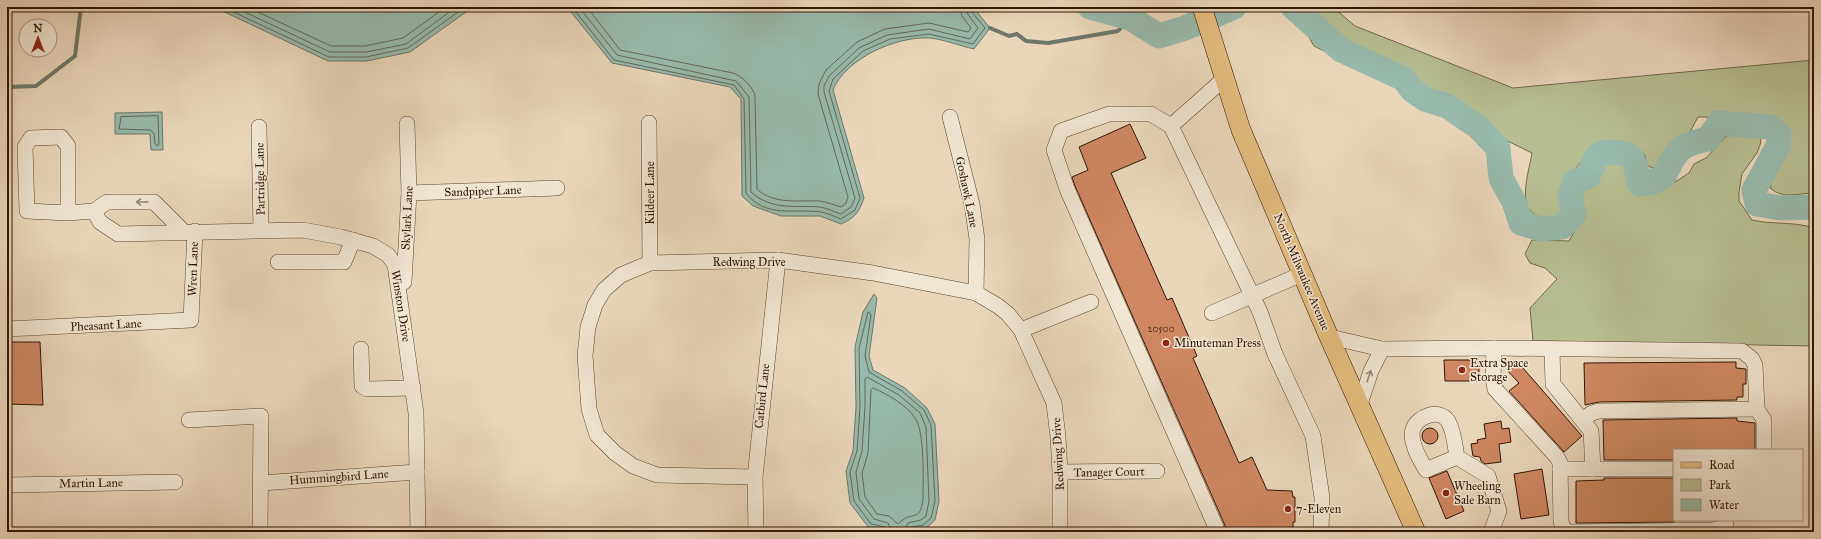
<svg xmlns="http://www.w3.org/2000/svg" width="1821" height="539" font-family="'IM FELL Great Primer',serif">
<style>
.green{fill:#b6be91;stroke:#736a4a}
.water{fill:#98baad;stroke:#6e7869}
.lines{fill:none;stroke-linecap:round;stroke-linejoin:round}
.shore{stroke:#646858;stroke-width:1}
.stream{stroke:#6e7869;stroke-width:4}
.river{stroke:#98baad;stroke-width:25}
.building{fill:#ce8762;stroke:#301602}
.minor-casing{stroke:#5e4630;stroke-width:16}
.major-casing{stroke:#301602;stroke-width:20}
.minor{stroke:#f1e5d3;stroke-width:15}
.major{stroke:#e5bc7e;stroke-width:19}
.oneway{stroke:#9a8875}
.poi-dot{fill:#8f2418;stroke:#f1e5d3;stroke-width:1.5}
.labels{text-anchor:middle;stroke-width:3;stroke-linejoin:round;paint-order:stroke}
.number-label{font-size:10px;fill:#58321a}
.street-label{font-size:12px;fill:#301602;stroke:#f1e5d3}
.poi-label{font-size:12px;fill:#301602;stroke:#f1e5d3;text-anchor:start}
</style>
<rect width="100%" height="100%" fill="#ead7bb"/>
<filter id="stains"><feTurbulence type="fractalNoise" baseFrequency=".005" numOctaves="4"/><feColorMatrix values="0 0 0 0 .2 0 0 0 0 .09 0 0 0 0 .02 0 0 0 .5 -.17"/></filter>
<radialGradient id="worn" r=".72"><stop offset=".6" stop-color="#630" stop-opacity="0"/><stop offset="1" stop-color="#630" stop-opacity=".3"/></radialGradient>
<g class="green">
<path d="M1287,7H1333L1355,26L1513,88L1814,60V193C1798,193 1784,200 1770,188C1774,165 1787,155 1786,130L1767,118L1698,117L1690,132L1680,138L1668,149L1656,167L1652,168L1647,165L1645,155C1640,152 1635,147 1630,145C1607,136 1576,161 1568,181C1563,192 1563,205 1559,217C1511,224 1527,181 1532,153L1314,46L1295,13Z"/>
<path d="M1740,134H1753L1760,137L1761,142L1757,153L1742,174L1739,192V201L1752,220C1774,225 1792,221 1814,228V346L1533,341L1530,308L1557,279L1545,268L1530,263L1525,254L1532,240L1569,241L1582,218L1583,207L1580,197L1583,191L1607,161C1629,158 1631,169 1634,188L1640,191L1654,189L1675,182L1689,173L1694,164L1706,158L1726,136Z"/>
</g>
<g class="water">
<polygon points="214,7 473,7 410,52 367,61 328,61"/>
<path d="M565,7H973L990,28L974,49C960,46 943,39 929,38C896,36 845,59 833,90L864,198C859,212 855,218 841,224L820,216H781L753,206L742,196L741,99L730,87L612,63L571,12Z"/>
<polygon points="162,112 163,150 151,150 150,134 115,134 115,113"/>
<polygon points="874,294 877,298 869,356 873,370 905,388 927,408 935,424 939,501 935,520 925,529 892,532 869,528 850,503 846,471 853,451 856,407 855,347 863,312"/>
</g>
<g class="lines">
<g class="shore">
<polyline points="223,7 329,57 366,57 408,48 465,7"/>
<polyline points="234,7 330,52 366,52 406,44 456,7"/>
<polyline points="247,7 331,46 365,46 403,38 446,7"/>
<path d="M572,7L614,60L734,85L744,99L746,193C766,219 795,208 821,212C828,213 835,217 841,219L855,210L860,198L829,91L833,79L863,51L890,39L929,34L973,44L985,28L971,11V7"/>
<path d="M579,7L617,55L736,81L749,97L751,192C772,211 795,205 820,207C827,208 834,212 841,214L851,207L855,198L824,92V86L829,76L859,48L887,35L929,29L970,39L978,28L967,13L965,7"/>
<path d="M587,7L620,50L733,73C742,76 753,87 755,96L757,189C774,205 799,200 820,201C827,202 834,205 841,207L846,203L848,197L818,94L819,84L826,70L857,42L885,29L929,23L968,32L971,28L962,16L959,7"/>
<polygon points="158,116 159,144 158,146 155,144 154,134 151,130 119,129 121,117"/>
<path d="M873,388C887,394 907,405 915,418C925,432 923,481 923,500C919,524 913,509 898,524L889,516L877,514L865,497L862,473L868,453L871,390Z"/>
<polyline points="887,532 885,527 871,524 854,501 850,472 857,451 860,407 859,348 868,312 871,314 865,356 869,372 902,391 924,410 931,425 935,501 931,518 923,525 911,527 909,532"/>
<polyline points="892,532 888,523 874,519 859,499 856,472 862,451 865,407 865,379 867,377 899,395 920,413 926,427 929,501 926,516 921,520 908,523 904,532"/>
</g>
<g class="stream">
<polyline points="990,28 1009,36 1017,34 1026,41 1048,43 1118,31 1130,18"/>
<polyline points="7,87 36,86 75,56 81,7"/>
</g>
<g class="river">
<polyline points="1090,7 1130,18 1159,36 1185,28 1234,7"/>
<path d="M1293,7L1341,50L1404,79L1412,90L1425,99L1447,106L1478,127L1498,148L1501,178L1514,202L1521,223L1541,229L1562,227L1574,214L1570,196L1575,181L1588,177L1595,159L1603,152C1634,152 1633,155 1640,184L1650,183L1664,176C1677,150 1678,145 1708,139L1719,123L1770,127L1779,134L1778,146L1754,190L1757,204L1780,208L1814,207"/>
</g>
</g>
<g class="building">
<polygon points="1130,124 1146,158 1111,173 1167,300 1172,298 1197,356 1193,358 1239,463 1252,457 1267,490 1292,491 1293,497 1295,497 1295,522 1293,522 1293,529 1227,530 1075,186 1072,177 1088,170 1079,147"/>
<polygon points="7,342 40,342 43,405 7,404"/>
<polygon points="1444,360 1479,360 1479,381 1445,381"/>
<polygon points="1516,360 1582,436 1564,452 1509,391 1519,383 1506,369"/>
<polygon points="1736,362 1736,368 1746,369 1746,384 1743,384 1743,397 1737,397 1737,400 1599,402 1585,405 1584,363"/>
<polygon points="1737,418 1737,421 1755,423 1755,450 1674,450 1674,460 1604,460 1603,420"/>
<polygon points="1501,421 1502,429 1509,428 1511,442 1499,444 1501,462 1485,464 1481,461 1480,457 1473,456 1471,444 1478,443 1477,440 1486,438 1484,424"/>
<circle cx="1430" cy="436" r="8"/>
<polygon points="1542,469 1549,515 1521,519 1514,474"/>
<polygon points="1447,471 1464,511 1446,519 1429,478"/>
<polygon points="1604,478 1674,478 1674,522 1576,523 1576,481 1604,480"/>
</g>
<g class="lines">
<g class="minor-casing">
<g id="minor">
<polyline points="1225,78 1171,126 1260,312 1275,354 1313,436 1322,498 1321,532"/>
<polyline points="950,117 972,204 977,239 976,293"/>
<polyline points="649,123 650,263"/>
<polyline points="1171,126 1151,114 1109,114 1061,131 1054,150 1067,189 1218,532"/>
<polyline points="259,127 261,230"/>
<polyline points="409,193 557,188"/>
<polyline points="94,211 100,222 118,234 303,230 341,237 373,246 388,255 395,265 416,413 418,532"/>
<polyline points="68,213 68,146 61,137 31,138 25,147 27,211 68,213 94,211 107,202 154,202 183,231"/>
<polyline points="278,262 344,262 353,240"/>
<polyline points="404,282 409,193 407,124"/>
<polyline points="1212,313 1302,274"/>
<polyline points="7,329 191,320 195,231"/>
<polyline points="1021,330 1091,302"/>
<polyline points="1330,337 1382,349 1494,348 1742,351 1752,359 1755,365 1757,409 1764,420 1764,450"/>
<polyline points="1494,348 1493,378 1495,389 1557,457 1560,463 1561,521 1563,529 1569,532 1713,530 1721,528 1726,523 1726,520"/>
<polyline points="361,349 362,386 367,389 413,388"/>
<polyline points="1552,349 1553,384 1591,431 1593,469"/>
<polyline points="1360,404 1371,371 1382,349"/>
<polyline points="1583,419 1592,413 1599,411 1757,409"/>
<polyline points="189,420 261,416 260,532"/>
<path d="M1457,457L1426,470C1420,460 1409,441 1413,429C1418,416 1439,408 1448,421C1454,431 1455,446 1457,457L1488,476L1499,511L1491,532"/>
<polyline points="1560,469 1674,469"/>
<polyline points="1060,472 1157,471"/>
<polyline points="755,477 657,475 633,466 615,453 597,435 589,409 585,356 588,327 595,305 604,290 621,275 650,263 778,260 873,273 976,293 998,306 1008,314 1021,330 1054,403 1058,437 1060,472 1060,532"/>
<polyline points="261,483 417,472"/>
<polyline points="7,485 175,482"/>
<polyline points="756,532 755,477 778,260"/>
</g>
</g>
<g class="major-casing">
<polyline id="major" points="1202,7 1241,130 1326,330 1416,532"/>
</g>
<use href="#minor" class="minor"/>
<use href="#major" class="major"/>
</g>
<defs><path id="oneway-shaft" d="M-6 0H5M1.5-3L5.5 0L1.5 3" fill="none" stroke-width="1.6" stroke-linecap="round" stroke-linejoin="round"/></defs>
<g class="oneway">
<use href="#oneway-shaft" transform="translate(142 202) rotate(-180)"/>
<use href="#oneway-shaft" transform="translate(1369 376) rotate(-71)"/>
</g>
<g class="poi-dot">
<circle cx="1166" cy="343" r="4"/>
<circle cx="1462" cy="370" r="4"/>
<circle cx="1446" cy="493" r="4"/>
<circle cx="1288" cy="509" r="4"/>
</g>
<g class="labels">
<g class="number-label">
<text x="1161" y="332">20500</text>
</g>
<g class="street-label">
<text transform="translate(260 179) rotate(-91)" y="4">Partridge Lane</text>
<text transform="translate(483 191) rotate(-2)" y="4">Sandpiper Lane</text>
<text transform="translate(967 192) rotate(78)" y="4">Goshawk Lane</text>
<text transform="translate(650 193) rotate(-90)" y="4">Kildeer Lane</text>
<text transform="translate(407 218) rotate(-87)" y="4">Skylark Lane</text>
<text x="749" y="266">Redwing Drive</text>
<text transform="translate(193 269) rotate(-88)" y="4">Wren Lane</text>
<text transform="translate(1302 272) rotate(67)" y="4">North Milwaukee Avenue</text>
<text transform="translate(401 306) rotate(81)" y="4">Winston Drive</text>
<text transform="translate(106 325) rotate(-3)" y="4">Pheasant Lane</text>
<text transform="translate(762 396) rotate(-84)" y="4">Catbird Lane</text>
<text transform="translate(1058 454) rotate(-93)" y="4">Redwing Drive</text>
<text transform="translate(1109 472) rotate(-1)" y="4">Tanager Court</text>
<text transform="translate(339 477) rotate(-4)" y="4">Hummingbird Lane</text>
<text transform="translate(91 483) rotate(-1)" y="4">Martin Lane</text>
</g>
<g class="poi-label">
<text x="1174" y="347">Minuteman Press</text>
<text x="1470" y="367">Extra Space<tspan x="1470" dy="14">Storage</tspan></text>
<text x="1454" y="490">Wheeling<tspan x="1454" dy="14">Sale Barn</tspan></text>
<text x="1296" y="513">7-Eleven</text>
</g>
</g>
<rect width="1821" height="539" fill="none" stroke="#ead7bb" stroke-width="24"/>
<rect x="8" y="8" width="1805" height="523" fill="none" stroke="#301602" stroke-width="2"/>
<rect x="12" y="12" width="1797" height="515" fill="none" stroke="#301602"/>
<rect x="1673" y="449" width="130" height="72" fill="#f1e5d3" stroke="#a4927f"/>
<rect x="1681" y="462" width="20" height="6" fill="#e5bc7e" stroke="#a4927f"/>
<text x="1709" y="469" font-size="12" fill="#301602">Road</text>
<rect x="1681" y="479" width="20" height="12" fill="#b6be91" stroke="#a4927f"/>
<text x="1709" y="489" font-size="12" fill="#301602">Park</text>
<rect x="1681" y="499" width="20" height="12" fill="#98baad" stroke="#a4927f"/>
<text x="1709" y="509" font-size="12" fill="#301602">Water</text>
<g transform="translate(38 38)"><circle r="19" fill="#f1e5d3" stroke="#a4927f"/>
<path d="M0-3L7 15L0 10L-7 15Z" fill="#8f2418"/>
<text y="-6" font-size="11" font-weight="bold" text-anchor="middle" fill="#301602">N</text>
</g>
<rect width="100%" height="100%" filter="url(#stains)"/>
<rect width="100%" height="100%" fill="url(#worn)"/>
</svg>
